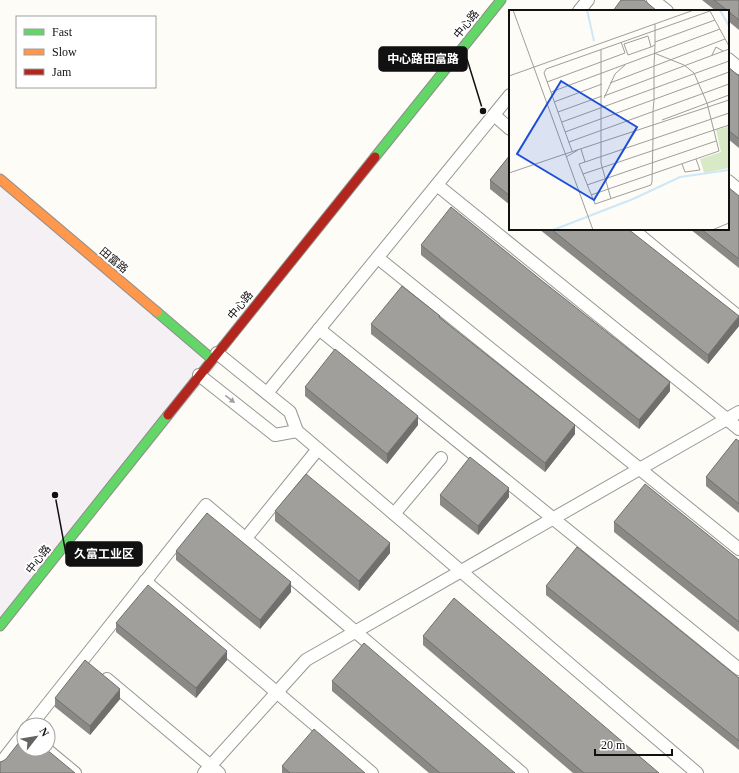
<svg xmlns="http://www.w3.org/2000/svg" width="739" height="773" font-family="'Times New Roman','Noto Sans SC',serif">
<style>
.industrial{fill:#f5f0f3}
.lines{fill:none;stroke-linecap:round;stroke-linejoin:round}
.lane-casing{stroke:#979795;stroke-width:14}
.fast-casing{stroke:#8e8d8b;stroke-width:11}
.slow-casing{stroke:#8e8d8b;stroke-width:11}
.jam-casing{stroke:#8e8d8b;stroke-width:11}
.lane{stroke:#fffffe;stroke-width:12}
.fast{stroke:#63d668;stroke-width:9}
.slow{stroke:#ff974d;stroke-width:9}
.jam{stroke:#b3261e;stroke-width:9}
.wall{fill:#8a8986}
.shaded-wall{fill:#716f6d}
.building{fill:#a19f9c;stroke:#716f6d}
.oneway{fill:#a0a09f}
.labels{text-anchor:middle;stroke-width:4;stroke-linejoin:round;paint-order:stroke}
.street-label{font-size:11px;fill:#111;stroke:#fff}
.inset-river{fill:none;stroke:#cde8f7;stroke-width:2}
.inset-road{fill:none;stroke:#9f9e9b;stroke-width:1}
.view{fill:#1d4ed8;fill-opacity:0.15;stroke:#1d4ed8;stroke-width:2}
.inset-edge{fill:none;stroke:#111;stroke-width:2}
.leader{fill:none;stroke:#111;stroke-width:1.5}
.callout-dot{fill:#111;stroke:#fff;stroke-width:1.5}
.callout{fill:#111;stroke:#111;stroke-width:1.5}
.callout-label{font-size:12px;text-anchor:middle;font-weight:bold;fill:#fff}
</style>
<rect width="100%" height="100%" fill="#fdfcf7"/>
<polygon class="industrial" points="0,176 221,361 0,629"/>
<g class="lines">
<g class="lane-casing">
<g id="lane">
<polyline points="653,0 667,11"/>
<polyline points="579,11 588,0"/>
<polyline points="728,59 739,68"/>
<polyline points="494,115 510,129"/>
<polyline points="728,181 739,190"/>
<polyline points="437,185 739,429"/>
<polyline points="632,229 739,317"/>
<polyline points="378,258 739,549"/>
<polyline points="319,329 739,669"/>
<polyline points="217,353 290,412 297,431 697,773"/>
<polyline points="199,375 275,435 297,431"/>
<polyline points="267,393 510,95"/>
<polyline points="394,514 441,458"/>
<polyline points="246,538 318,449"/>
<polyline points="145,581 372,773"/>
<polyline points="107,679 219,773"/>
<polyline points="31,725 206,505 522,773"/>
<polyline points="46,749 75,773"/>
<polyline points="0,764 24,733"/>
<polyline points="204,773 306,660 739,412"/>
</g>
</g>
<g class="fast-casing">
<g id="fast">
<polyline points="375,157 501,0"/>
<polyline points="157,312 212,359"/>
<polyline points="0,626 168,415"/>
</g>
</g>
<g class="slow-casing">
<polyline id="slow" points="0,179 157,312"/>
</g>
<g class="jam-casing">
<polyline id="jam" points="168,415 375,157"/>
</g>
<use href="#lane" class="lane"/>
<use href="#fast" class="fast"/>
<use href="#slow" class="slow"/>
<use href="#jam" class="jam"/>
</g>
<g class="wall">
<polygon points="702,0 739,0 739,30 728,21 728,11 716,11"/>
<polygon points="728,67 739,76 739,148 728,139"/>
<polygon points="510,155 510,205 490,189 490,180"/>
<polygon points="739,196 739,268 690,229 728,229"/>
<polygon points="539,229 628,229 739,326 708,364"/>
<polygon points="421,245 670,391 639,429 421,255"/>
<polygon points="440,317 575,434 545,472 371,334 371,324"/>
<polygon points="305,387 418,425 387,464 305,396"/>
<polygon points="739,441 739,513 706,486 706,477"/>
<polygon points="440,495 509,497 478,535 440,505"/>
<polygon points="275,511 390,553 359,591 275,521"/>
<polygon points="614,522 739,560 739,632 614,532"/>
<polygon points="176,551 291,592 260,629 176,560"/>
<polygon points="546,586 739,678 739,750 546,595"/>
<polygon points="116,623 227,660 196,698 116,632"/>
<polygon points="423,636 659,773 573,773 423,645"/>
<polygon points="332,681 515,773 429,773 332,691"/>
<polygon points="55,698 120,699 90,735 55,707"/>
<polygon points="282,766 365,773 282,773"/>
</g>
<g class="shaded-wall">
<polygon points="739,316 739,326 708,364 708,355"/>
<polygon points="670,382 670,391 639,429 639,420"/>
<polygon points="418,416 418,425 387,464 387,454"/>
<polygon points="575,425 575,434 545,472 545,463"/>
<polygon points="509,488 509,497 478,535 478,526"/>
<polygon points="390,543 390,553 359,591 359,581"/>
<polygon points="291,582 291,592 260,629 260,620"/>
<polygon points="227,651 227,660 196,698 196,688"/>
<polygon points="120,689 120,699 90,735 90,726"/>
</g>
<g class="building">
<polygon points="621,0 644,0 657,11 613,11"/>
<polygon points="714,0 739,0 739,20 728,11"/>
<polygon points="728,67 739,76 739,139 728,130"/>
<polygon points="510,155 510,196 490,180"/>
<polygon points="728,187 739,196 739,259 701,229 728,229"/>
<polygon points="451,207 541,280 670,382 639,420 421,245"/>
<polygon points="551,229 628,229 739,316 708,355"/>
<polygon points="402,286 440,316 439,317 575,425 545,463 371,324"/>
<polygon points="335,349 418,416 387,454 305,387"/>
<polygon points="736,439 739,441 739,504 706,477"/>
<polygon points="470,457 509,488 478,526 440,495"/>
<polygon points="306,474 390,543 359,581 275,511"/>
<polygon points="645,484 739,560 739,622 614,522"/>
<polygon points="207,513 291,582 260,620 176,551"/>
<polygon points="577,547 739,678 739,741 546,586"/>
<polygon points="148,585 227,651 196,688 116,623"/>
<polygon points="454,598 659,773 584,773 423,636"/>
<polygon points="364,643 515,773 440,773 332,681"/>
<polygon points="85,660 120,689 90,726 55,698"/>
<polygon points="314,729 365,773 290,773 282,766"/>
<polygon points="24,736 24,749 46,749 75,773 0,773 0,762 3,761 6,759"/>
</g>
<defs><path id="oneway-solid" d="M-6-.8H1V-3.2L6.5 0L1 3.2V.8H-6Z"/></defs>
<use class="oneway" href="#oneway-solid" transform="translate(230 399) rotate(38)"/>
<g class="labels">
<g class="street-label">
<text transform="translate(466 24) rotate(-51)" y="4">中心路</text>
<text transform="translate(114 260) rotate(40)" y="4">田富路</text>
<text transform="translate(240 305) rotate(-51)" y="4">中心路</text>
<text transform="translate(38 559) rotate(-52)" y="4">中心路</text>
</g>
</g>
<g transform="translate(509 10)">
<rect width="220" height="220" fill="#fdfcf7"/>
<path d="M220,116V158L195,163L191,149L212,142L207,120Z" fill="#d8eac5"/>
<path class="inset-river" d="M78,0L85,31M211,0L220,16M44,220L124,189L171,167L220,160"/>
<path class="inset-road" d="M4,0L84,220M146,14V35L145,56V90L144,101V129L143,172L142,175L86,194L70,154L76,152L144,129L220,103M146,32L206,10M142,37L139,26L115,34L119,45L142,37L146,35M92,40V153L102,189M203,45L207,37L214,41M0,66L185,0M38,72L116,43L112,32M101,73L216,29M42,82L211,19M95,86L220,39M95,88L106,64L116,55M45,92L93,74M49,102L93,86M153,110L220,85M53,112L220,51M56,122L220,62M60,132L220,74M72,139L76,152M63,141L35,63L37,59L201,1L220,36M56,144L220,90M57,147L69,140M173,154L176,162L191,160L187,149M0,163L56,144M74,164L220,115M78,175L207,131M82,185L210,141L198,93L185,63L175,55L145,43M203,220L220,213"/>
<path class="view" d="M52,71L128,117L85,190L8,144Z"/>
<rect width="220" height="220" class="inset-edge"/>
</g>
<path class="leader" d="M483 111L467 59M55 495L66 554"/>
<g class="callout-dot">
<circle cx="483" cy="111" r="4"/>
<circle cx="55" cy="495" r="4"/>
</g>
<g class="callout">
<rect x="379" y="47" width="88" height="24" rx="4"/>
<rect x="66" y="542" width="76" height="24" rx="4"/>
</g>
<g class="callout-label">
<text x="423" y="63">中心路田富路</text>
<text x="104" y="558">久富工业区</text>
</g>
<rect x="16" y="16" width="140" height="72" fill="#ffffff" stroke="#a0a0a0"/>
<rect x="24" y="29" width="20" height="6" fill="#63d668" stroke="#a0a0a0"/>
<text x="52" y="36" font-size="12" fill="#111111">Fast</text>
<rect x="24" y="49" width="20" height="6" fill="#ff974d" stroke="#a0a0a0"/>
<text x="52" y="56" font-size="12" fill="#111111">Slow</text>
<rect x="24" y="69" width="20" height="6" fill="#b3261e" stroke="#a0a0a0"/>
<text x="52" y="76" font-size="12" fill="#111111">Jam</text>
<g transform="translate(36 737) rotate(59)"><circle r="19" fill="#ffffff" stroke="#a0a0a0"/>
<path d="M0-3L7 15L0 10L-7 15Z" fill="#646362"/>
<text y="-6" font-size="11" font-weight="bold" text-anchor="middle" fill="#111111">N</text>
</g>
<path d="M595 749v6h77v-6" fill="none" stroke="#111111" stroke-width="2"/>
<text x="601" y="749" font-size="12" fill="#111111" stroke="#ffffff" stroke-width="3" paint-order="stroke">20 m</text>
</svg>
